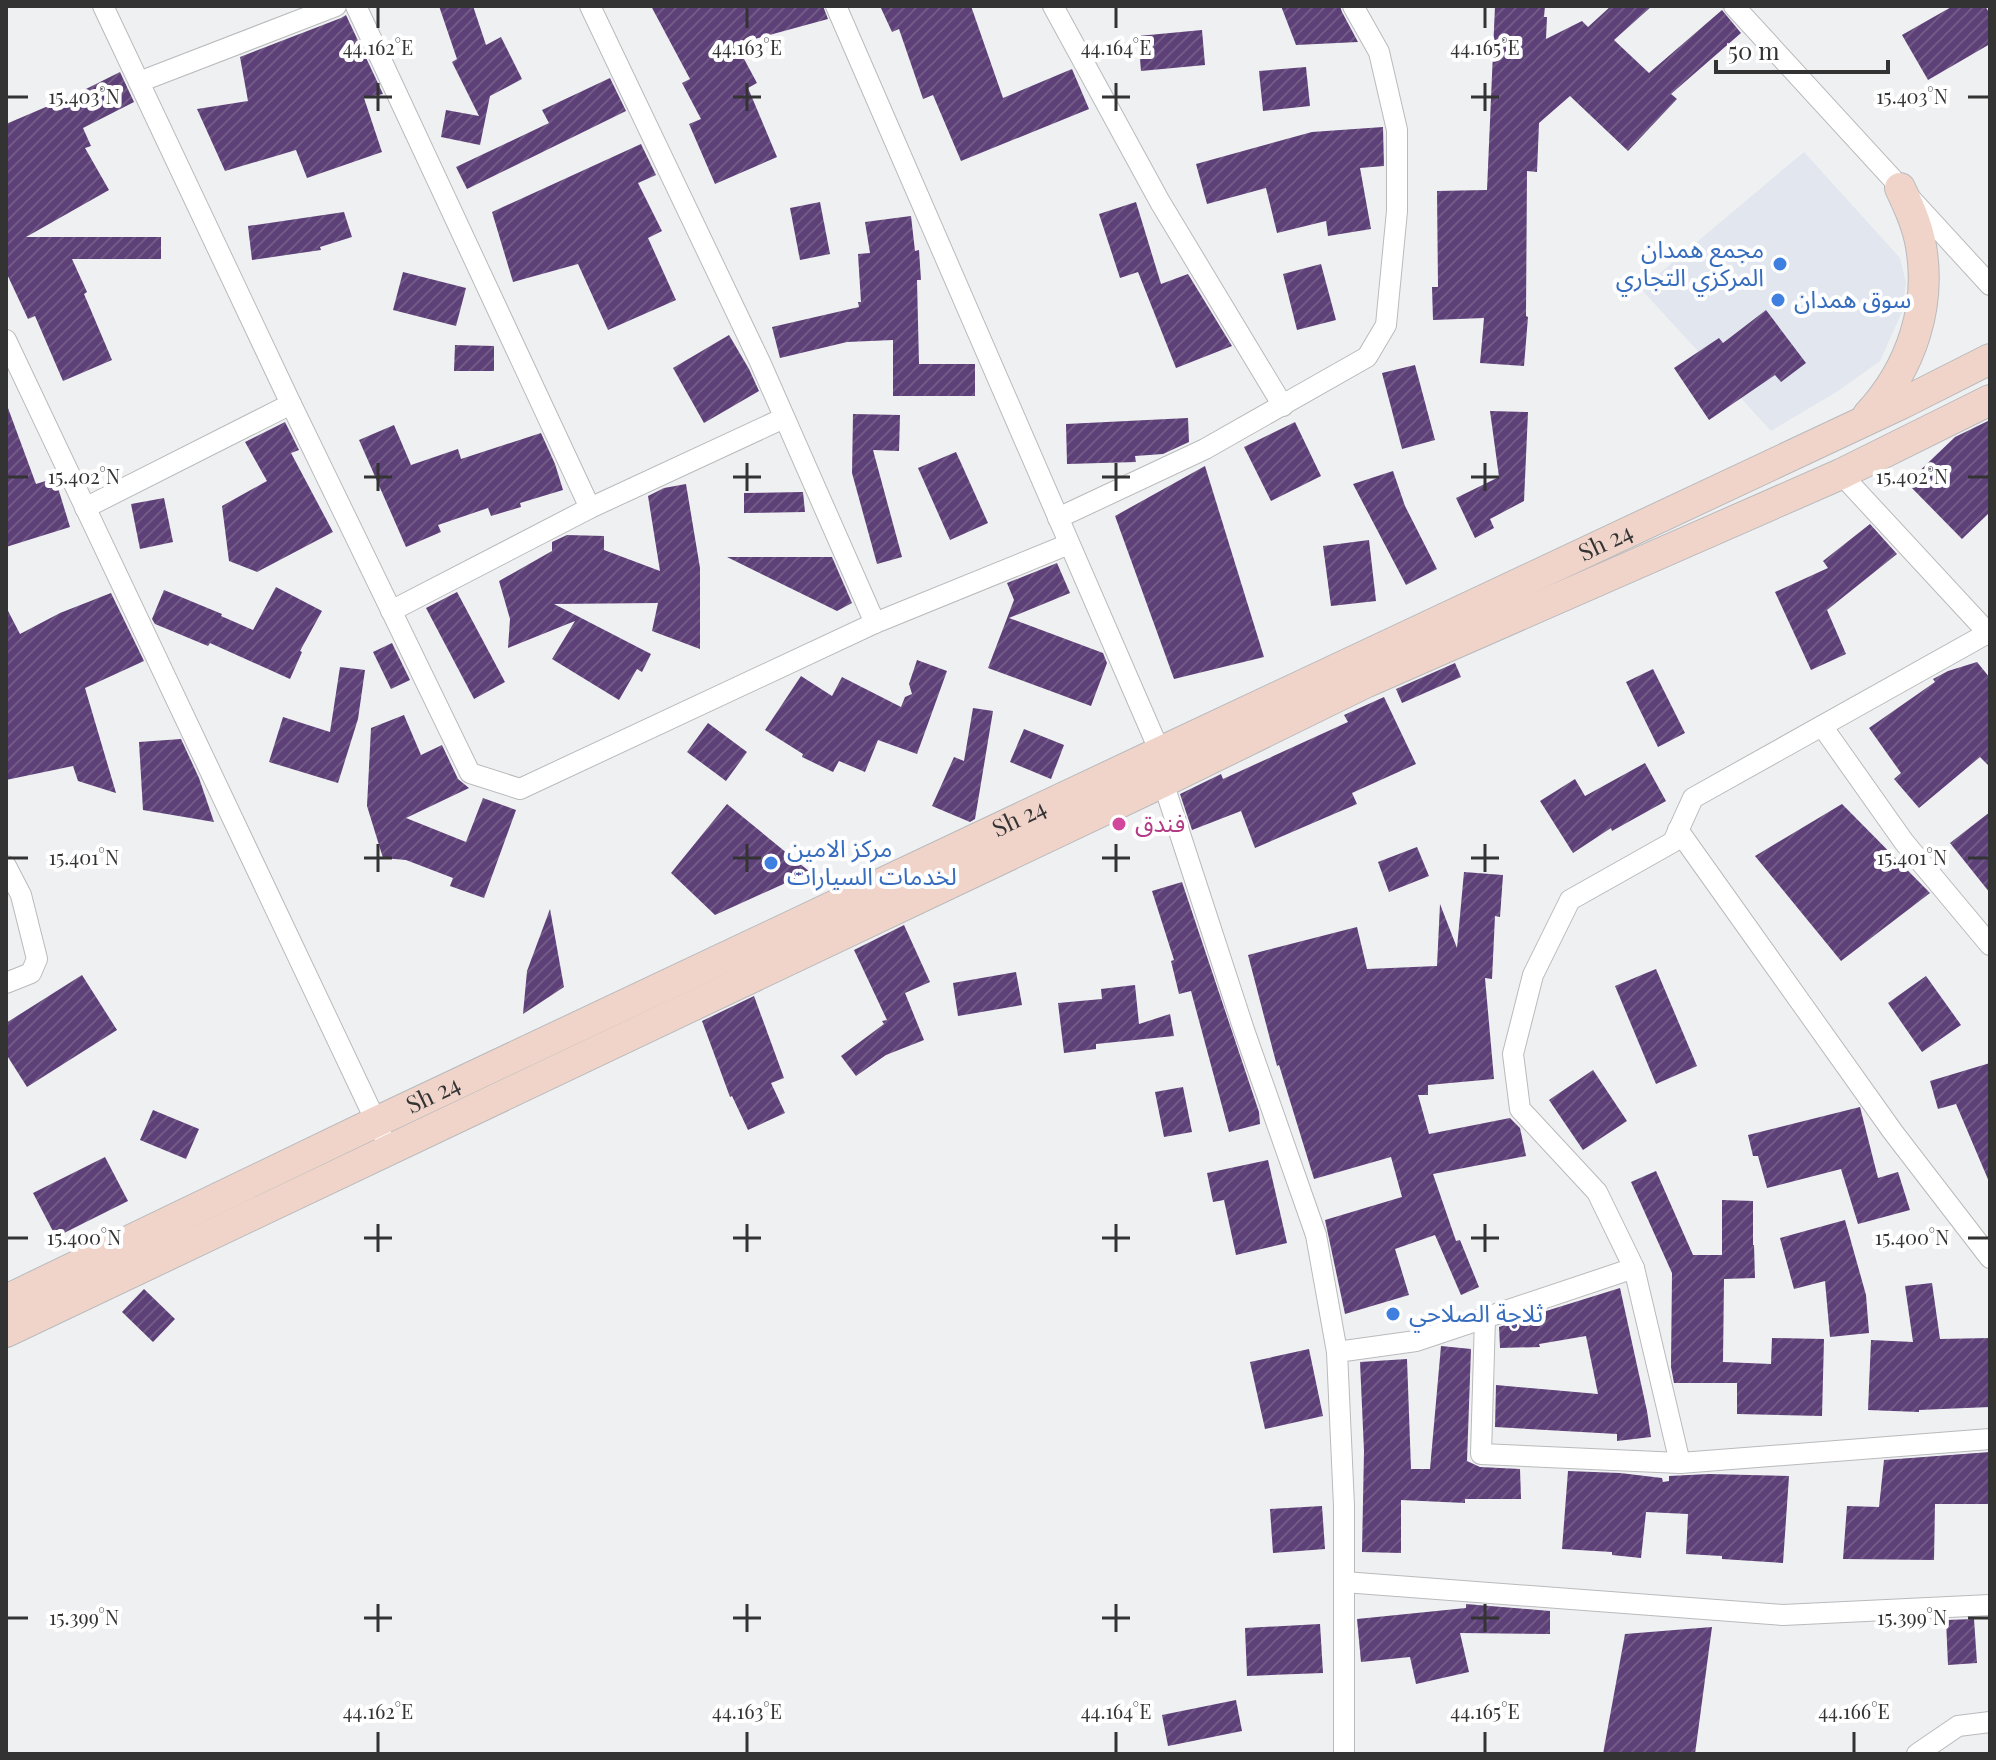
<svg xmlns="http://www.w3.org/2000/svg" width="1996" height="1760" font-family="'Playfair Display','Noto Sans Arabic',serif">
<style>
.built{fill:#e1e6ef}
.building{fill:url(#building-hatch)}
.lines{fill:none;stroke-linecap:round;stroke-linejoin:round}
.street-casing{stroke:#b9babc;stroke-width:22}
.secondary-casing{stroke:#b9babc;stroke-width:32}
.street{stroke:#fff;stroke-width:20}
.secondary{stroke:#f0d4ca;stroke-width:30}
.ticks{fill:none;stroke:#333334;stroke-width:3}
.shop-dot{fill:#3f7fe0;stroke:#fff;stroke-width:3}
.hotel-dot{fill:#d1479c;stroke:#fff;stroke-width:3}
.labels{text-anchor:middle;stroke-width:8;stroke-linejoin:round;paint-order:stroke}
.shop-label{font-size:24px;fill:#366cbe;stroke:#fff;text-anchor:start}
.street-label{font-size:24px;fill:#333334;stroke:#fff}
.hotel-label{font-size:24px;fill:#b23c85;stroke:#fff;text-anchor:start}
.ticks-label{font-size:20px;text-anchor:middle;fill:#333334;stroke:#fff;stroke-width:8;stroke-linejoin:round;paint-order:stroke}
</style>
<defs>
<pattern id="building-hatch" width="6" height="6" patternUnits="userSpaceOnUse" patternTransform="scale(2)"><rect width="6" height="6" fill="#5d4077"/><path d="M-1 1l2-2M0 6l6-6M5 7l2-2" fill="none" stroke="#715a86"/></pattern>
</defs>
<rect width="100%" height="100%" fill="#eff0f2"/>
<polygon class="built" points="1804,152 1900,258 1906,283 1902,312 1880,361 1838,391 1771,431 1641,289"/>
<g class="building">
<polygon points="439,6 473,6 486,45 501,37 522,79 490,96 480,145 441,137 446,110 479,116 452,62 457,59"/>
<polygon points="651,6 823,6 828,19 736,44 757,83 748,88 777,157 715,184 689,124 701,119 682,83 690,79"/>
<polygon points="880,6 971,6 1003,98 1072,69 1089,109 961,161 933,95 923,99 899,29 892,32"/>
<polygon points="1281,6 1340,6 1342,12 1358,42 1296,45"/>
<polygon points="1495,6 1545,6 1544,17 1547,17 1546,39 1582,21 1588,27 1611,6 1652,6 1614,40 1649,73 1722,10 1741,33 1671,94 1677,99 1628,151 1570,96 1539,123 1537,172 1527,171 1526,316 1528,317 1524,366 1480,363 1484,318 1433,320 1432,287 1438,287 1437,191 1487,190"/>
<polygon points="1953,6 1985,6 1990,14 1990,44 1928,80 1902,35"/>
<polygon points="346,15 383,94 364,98 382,152 307,178 296,150 225,171 197,109 248,101 240,57 341,18"/>
<polygon points="1202,30 1205,65 1141,71 1138,36"/>
<polygon points="1306,67 1310,106 1263,111 1259,71"/>
<polygon points="120,72 134,102 83,128 91,146 85,148 109,190 26,237 161,237 161,259 72,259 87,292 84,294 112,360 63,381 35,316 28,319 6,272 6,124 74,95"/>
<polygon points="610,78 626,111 467,189 456,167 549,123 542,110"/>
<polygon points="1383,127 1384,166 1360,168 1371,229 1328,236 1326,221 1277,233 1266,188 1207,204 1196,164 1312,132"/>
<polygon points="641,144 656,175 638,183 662,231 648,238 676,300 608,330 578,264 513,282 492,212"/>
<polygon points="820,202 830,254 800,260 790,208"/>
<polygon points="1136,202 1161,284 1188,274 1232,346 1176,368 1138,272 1120,278 1099,214"/>
<polygon points="344,212 352,237 320,247 321,250 252,260 248,226"/>
<polygon points="911,216 915,251 919,250 921,280 917,280 919,364 975,364 975,396 893,396 893,340 847,342 780,358 772,327 859,307 858,302 861,302 858,254 870,253 865,222"/>
<polygon points="1321,264 1336,320 1297,330 1283,274"/>
<polygon points="403,272 466,288 456,326 393,310"/>
<polygon points="1766,310 1806,363 1781,382 1775,375 1709,420 1674,368 1719,338 1723,343"/>
<polygon points="729,335 749,369 759,391 704,423 673,368"/>
<polygon points="455,345 494,346 494,371 454,371"/>
<polygon points="1415,365 1435,440 1402,449 1382,373"/>
<polygon points="8,408 36,484 55,478 70,527 6,547 6,409"/>
<polygon points="1490,411 1528,412 1524,501 1490,519 1494,528 1475,538 1456,498 1499,477"/>
<polygon points="853,414 900,415 899,451 873,450 902,557 877,564 852,473"/>
<polygon points="1188,418 1189,442 1163,454 1135,456 1136,462 1067,464 1066,424"/>
<polygon points="1990,420 1990,512 1962,539 1907,483 1955,437"/>
<polygon points="285,422 299,450 291,453 333,532 257,572 229,561 222,506 267,481 245,442"/>
<polygon points="1295,422 1321,476 1271,501 1244,447"/>
<polygon points="394,425 411,465 458,449 461,459 541,433 555,464 563,490 520,503 521,507 491,516 488,508 438,525 441,532 406,547 359,440"/>
<polygon points="956,452 988,523 950,540 918,468"/>
<polygon points="1205,466 1264,657 1174,679 1115,516"/>
<polygon points="1393,471 1405,506 1437,569 1406,585 1353,484"/>
<polygon points="686,484 700,568 700,649 652,631 658,603 554,604 651,654 642,672 637,669 619,700 552,659 575,621 508,648 510,619 499,581 552,551 552,542 567,535 604,536 604,550 660,571 648,496 664,488"/>
<polygon points="803,492 805,512 744,513 744,493"/>
<polygon points="164,498 173,542 140,549 131,504"/>
<polygon points="1870,524 1897,554 1827,610 1846,654 1811,670 1775,592 1828,568 1823,561"/>
<polygon points="1369,540 1376,601 1331,606 1323,546"/>
<polygon points="727,557 832,557 852,603 837,611"/>
<polygon points="1057,563 1070,593 1009,618 1103,653 1107,663 1091,706 988,668 1014,600 1007,583"/>
<polygon points="276,587 322,611 300,651 302,652 290,679 210,643 208,646 155,624 152,619 164,590 222,614 221,616 253,630"/>
<polygon points="457,592 505,682 474,699 426,608"/>
<polygon points="111,593 144,661 85,688 116,793 78,781 73,766 6,780 6,607 20,634 60,613"/>
<polygon points="392,643 410,680 391,689 373,652"/>
<polygon points="917,660 947,671 917,754 878,740 865,772 839,761 833,772 802,757 803,754 765,730 801,676 832,696 842,677 901,707 905,697 912,694 909,684"/>
<polygon points="1977,662 1990,678 1990,767 1980,757 1919,808 1894,779 1901,773 1869,728 1935,682 1933,679 1948,671"/>
<polygon points="1455,663 1461,677 1402,703 1396,689"/>
<polygon points="340,667 365,670 358,719 338,783 269,762 283,717 330,732"/>
<polygon points="1653,669 1685,733 1658,747 1626,682"/>
<polygon points="1384,697 1416,764 1352,793 1357,804 1255,848 1241,811 1192,830 1180,794 1221,774 1223,779 1348,722 1344,715"/>
<polygon points="973,708 993,711 975,819 970,822 932,806 954,757 964,761"/>
<polygon points="404,715 421,755 442,745 458,779 469,788 406,818 466,842 483,798 516,810 484,898 450,886 453,878 406,860 383,858 367,806 371,728"/>
<polygon points="708,723 747,752 726,781 687,752"/>
<polygon points="1024,729 1064,745 1051,779 1010,762"/>
<polygon points="181,739 199,778 214,822 143,810 139,742"/>
<polygon points="1645,763 1666,801 1612,831 1611,828 1573,853 1540,801 1575,779 1585,796"/>
<polygon points="727,804 810,872 715,915 671,873"/>
<polygon points="1842,804 1930,893 1841,961 1755,856"/>
<polygon points="1990,812 1990,893 1950,843"/>
<polygon points="1417,847 1429,876 1389,892 1378,862"/>
<polygon points="1464,872 1503,875 1500,917 1495,916 1492,979 1485,978 1494,1079 1428,1085 1428,1095 1418,1095 1429,1134 1510,1118 1520,1128 1526,1156 1433,1174 1456,1241 1460,1240 1479,1287 1461,1295 1435,1235 1395,1249 1409,1295 1345,1314 1325,1220 1402,1197 1391,1157 1314,1179 1279,1065 1277,1066 1248,955 1357,927 1367,969 1437,966 1440,904 1457,948"/>
<polygon points="1182,882 1259,1112 1260,1124 1229,1132 1191,991 1179,994 1171,961 1174,960 1152,891"/>
<polygon points="550,909 564,987 523,1014 527,971"/>
<polygon points="904,925 930,982 905,993 924,1040 886,1055 856,1076 841,1056 884,1024 882,1021 887,1020 854,950"/>
<polygon points="1656,969 1697,1066 1656,1084 1615,986"/>
<polygon points="1016,972 1022,1005 958,1016 953,983"/>
<polygon points="82,975 117,1030 27,1087 6,1054 6,1023"/>
<polygon points="1926,976 1961,1025 1922,1052 1888,1003"/>
<polygon points="1135,985 1139,1024 1170,1014 1174,1036 1096,1044 1096,1049 1064,1053 1058,1003 1102,999 1101,989"/>
<polygon points="754,996 784,1078 771,1083 785,1113 748,1130 732,1096 730,1097 702,1021"/>
<polygon points="1990,1063 1990,1184 1956,1104 1938,1109 1930,1081"/>
<polygon points="1593,1070 1627,1121 1583,1150 1549,1100"/>
<polygon points="1183,1087 1192,1132 1164,1137 1155,1092"/>
<polygon points="1860,1107 1878,1178 1898,1172 1910,1210 1858,1224 1841,1169 1767,1188 1758,1156 1753,1156 1748,1135"/>
<polygon points="153,1110 199,1129 186,1159 140,1140"/>
<polygon points="105,1157 128,1201 56,1237 33,1193"/>
<polygon points="1268,1160 1287,1243 1236,1255 1224,1200 1213,1202 1207,1173"/>
<polygon points="1656,1171 1693,1255 1722,1255 1722,1200 1753,1201 1753,1245 1754,1245 1755,1278 1724,1279 1723,1362 1771,1364 1772,1338 1824,1339 1822,1416 1737,1414 1737,1383 1674,1383 1671,1367 1672,1273 1631,1182"/>
<polygon points="1845,1220 1866,1295 1869,1333 1830,1337 1825,1281 1794,1289 1780,1238"/>
<polygon points="1932,1283 1940,1339 1990,1338 1990,1407 1919,1410 1919,1412 1868,1410 1871,1340 1913,1342 1905,1286"/>
<polygon points="1620,1288 1647,1411 1651,1437 1617,1441 1617,1434 1495,1427 1496,1385 1598,1394 1586,1336 1539,1344 1540,1347 1500,1348 1499,1327 1530,1317 1546,1316 1546,1311"/>
<polygon points="144,1289 175,1319 153,1342 122,1312"/>
<polygon points="1441,1346 1471,1349 1467,1461 1480,1467 1520,1469 1521,1499 1465,1499 1465,1503 1401,1500 1401,1553 1362,1552 1364,1451 1360,1362 1407,1359 1411,1469 1430,1469"/>
<polygon points="1309,1349 1323,1416 1265,1429 1250,1362"/>
<polygon points="1990,1452 1990,1504 1935,1504 1934,1560 1843,1559 1847,1506 1879,1507 1884,1460"/>
<polygon points="1568,1471 1620,1473 1662,1478 1663,1482 1669,1481 1669,1476 1709,1474 1789,1476 1783,1563 1722,1559 1722,1556 1686,1554 1688,1514 1646,1512 1641,1558 1612,1555 1612,1552 1562,1549"/>
<polygon points="1322,1506 1325,1549 1273,1553 1270,1509"/>
<polygon points="1466,1604 1550,1611 1550,1634 1460,1633 1469,1672 1416,1684 1410,1657 1361,1662 1357,1619 1466,1608"/>
<polygon points="1974,1619 1977,1663 1948,1665 1946,1620"/>
<polygon points="1320,1624 1323,1673 1247,1676 1245,1628"/>
<polygon points="1712,1627 1695,1754 1603,1754 1625,1634"/>
<polygon points="1236,1700 1242,1731 1168,1746 1162,1715"/>
</g>
<g class="lines">
<g class="street-casing">
<g id="street">
<polyline points="103,6 291,404 470,773 520,789 875,623 1069,544"/>
<polyline points="356,6 590,508 784,418"/>
<polyline points="590,6 760,362 875,623"/>
<polyline points="836,6 1160,752"/>
<polyline points="1053,6 1160,202 1283,406"/>
<polyline points="1734,6 1990,285"/>
<polyline points="139,82 336,6"/>
<polyline points="6,340 381,1132"/>
<polyline points="1841,474 1990,635"/>
<polyline points="85,508 291,404"/>
<polyline points="1058,518 1205,449 1367,357 1386,325 1397,211 1397,130 1379,52 1353,6"/>
<polyline points="391,611 590,508"/>
<polyline points="1822,726 1904,842 1990,945"/>
<polyline points="1163,782 1244,1030 1316,1235 1337,1352 1344,1506 1344,1754"/>
<polyline points="1678,830 1893,1132 1990,1258"/>
<polyline points="6,866 21,895 37,959 31,973 6,983"/>
<polyline points="1634,1268 1680,1463 1990,1439"/>
<polyline points="1485,1318 1481,1454 1680,1463"/>
<polyline points="1337,1352 1416,1341 1634,1268 1597,1192 1520,1109 1513,1054 1533,975 1570,900 1673,842 1693,798 1988,633"/>
<polyline points="1344,1582 1783,1615 1990,1605"/>
<polyline points="1917,1754 1958,1726 1990,1722"/>
</g>
</g>
<g class="secondary-casing">
<g id="secondary">
<path d="M1868,415C1911,369 1933,305 1920,241C1916,222 1908,205 1900,188"/>
<path id="s1" d="M6,1300L376,1122L1160,752L1901,404L1990,359"/>
<polyline points="6,1332 1163,782 1367,682 1841,474 1990,400"/>
</g>
</g>
<use href="#street" class="street"/>
<use href="#secondary" class="secondary"/>
</g>
<path class="ticks" d="M378,8V28M747,8V28M1116,8V28M1485,8V28M378,83V111M747,83V111M1116,83V111M1485,83V111M8,97H28M364,97H392M733,97H761M1102,97H1130M1471,97H1499M1968,97H1988M378,463V491M747,463V491M1116,463V491M1485,463V491M8,477H28M364,477H392M733,477H761M1102,477H1130M1471,477H1499M1968,477H1988M378,844V872M747,844V872M1116,844V872M1485,844V872M8,858H28M364,858H392M733,858H761M1102,858H1130M1471,858H1499M1968,858H1988M378,1224V1252M747,1224V1252M1116,1224V1252M1485,1224V1252M8,1238H28M364,1238H392M733,1238H761M1102,1238H1130M1471,1238H1499M1968,1238H1988M378,1604V1632M747,1604V1632M1116,1604V1632M1485,1604V1632M8,1618H28M364,1618H392M733,1618H761M1102,1618H1130M1471,1618H1499M1968,1618H1988M378,1732V1752M747,1732V1752M1116,1732V1752M1485,1732V1752M1854,1732V1752"/>
<g class="shop-dot">
<circle cx="1780" cy="264" r="8"/>
<circle cx="1778" cy="300" r="8"/>
<circle cx="771" cy="863" r="8"/>
<circle cx="1393" cy="1314" r="8"/>
</g>
<circle class="hotel-dot" cx="1119" cy="824" r="8"/>
<g class="labels">
<g class="shop-label">
<text x="1764" y="258" text-anchor="end">مجمع همدان<tspan x="1764" dy="28">المركزي التجاري</tspan></text>
<text x="1794" y="308">سوق همدان</text>
<text x="787" y="857">مركز الامين<tspan x="787" dy="28">لخدمات السيارات</tspan></text>
<text x="1409" y="1322">ثلاجة الصلاحي</text>
</g>
<g class="street-label">
<text dy="8" stroke="none"><textPath href="#s1" startOffset="1770">Sh 24</textPath></text>
<text dy="8" stroke="none"><textPath href="#s1" startOffset="1122">Sh 24</textPath></text>
<text dy="8" stroke="none"><textPath href="#s1" startOffset="474">Sh 24</textPath></text>
</g>
<g class="hotel-label">
<text x="1135" y="832">فندق</text>
</g>
</g>
<g class="ticks-label">
<text x="378" y="55">44.162°E</text>
<text x="747" y="55">44.163°E</text>
<text x="1116" y="55">44.164°E</text>
<text x="1485" y="55">44.165°E</text>
<text x="84" y="104">15.403°N</text>
<text x="1912" y="104">15.403°N</text>
<text x="84" y="484">15.402°N</text>
<text x="1912" y="484">15.402°N</text>
<text x="84" y="865">15.401°N</text>
<text x="1912" y="865">15.401°N</text>
<text x="84" y="1245">15.400°N</text>
<text x="1912" y="1245">15.400°N</text>
<text x="84" y="1625">15.399°N</text>
<text x="1912" y="1625">15.399°N</text>
<text x="378" y="1719">44.162°E</text>
<text x="747" y="1719">44.163°E</text>
<text x="1116" y="1719">44.164°E</text>
<text x="1485" y="1719">44.165°E</text>
<text x="1854" y="1719">44.166°E</text>
</g>
<rect width="1996" height="1760" fill="none" stroke="#333334" stroke-width="16"/>
<path d="M1716 60v12h172v-12" fill="none" stroke="#333334" stroke-width="4"/>
<text x="1728" y="60" font-size="24" fill="#333334" stroke="#ffffff" stroke-width="6" paint-order="stroke">50 m</text>
</svg>
